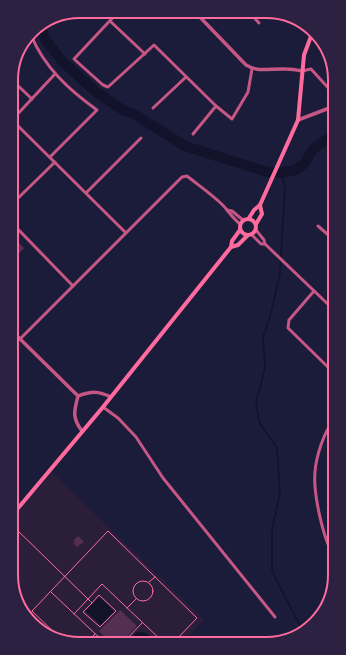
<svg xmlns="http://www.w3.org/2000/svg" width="346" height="655" font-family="'IBM Plex Sans',sans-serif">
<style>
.green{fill:#2a1e3b}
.water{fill:#12122b}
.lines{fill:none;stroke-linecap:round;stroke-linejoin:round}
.stream{stroke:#12122b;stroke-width:1.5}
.river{stroke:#12122b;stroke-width:10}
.building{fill:#542f53}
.path{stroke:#ff6b9d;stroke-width:1}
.minor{stroke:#c65784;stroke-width:3}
.tertiary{stroke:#c65784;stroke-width:3.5}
.secondary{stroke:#ff6b9d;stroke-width:4}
.rim{fill:none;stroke:#ff6b9d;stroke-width:2}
</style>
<rect width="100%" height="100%" fill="#1b1b3a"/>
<polygon class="green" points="52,472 204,620 183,642 71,643 35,627 15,597 14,517"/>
<g class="water">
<polygon points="99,597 114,611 100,625 86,611"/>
<path d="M140,632C147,632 151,635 151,642L127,643L136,633Z"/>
</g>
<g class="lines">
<polyline class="stream" points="281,173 285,187 280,273 270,317 263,337 265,368 256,402 259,422 277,448 280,493 272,529 272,571 298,622 304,629"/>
<polyline class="river" points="40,26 45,39 62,61 96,92 123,110 134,114 185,146 267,172 281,173 295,170 304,164 313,149 332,136"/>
</g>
<g class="building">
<polygon points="17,241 24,248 13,260 13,246"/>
<polygon points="78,536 84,542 77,547 73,543 75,542 73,541"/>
<polygon points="16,594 20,594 23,597 22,600 19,604 15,597"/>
<polygon points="120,610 137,626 121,643 111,643 99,631"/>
</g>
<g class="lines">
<g class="path">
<polyline points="14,527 90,601"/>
<circle cx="143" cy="591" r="10"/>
<polyline points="149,582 155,577"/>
<polyline points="51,592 105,643"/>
<polyline points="91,602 92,603 83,612 100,627 116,611 99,595 92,603"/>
<polyline points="127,608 136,599"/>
<polyline points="74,614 102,584 163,642"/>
<polyline points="27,616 31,612"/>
<polyline points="61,639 32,611 108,531 197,618 174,642"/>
<polyline points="86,643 95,634"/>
<polyline points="123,643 142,623"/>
</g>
<g class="minor">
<polyline points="119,11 74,59 103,85 108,87 154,45 216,106 232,119 248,92 252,69"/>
<polyline points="249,12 259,23"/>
<polyline points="110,21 145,54"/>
<path d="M31,35C44,67 69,90 97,110L50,157"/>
<polyline points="302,71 311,69 332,92"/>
<polyline points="12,80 32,99"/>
<polyline points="153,108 186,77"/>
<polyline points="12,120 125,232"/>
<polyline points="12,120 55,74"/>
<polyline points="193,134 216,106"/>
<polyline points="86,193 141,138"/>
<polyline points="12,204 55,162"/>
<polyline points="227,210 232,211 243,220"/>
<polyline points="12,223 73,286"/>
<polyline points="318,226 333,239"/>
<polyline points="256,230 264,240 265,244 333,309"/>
<polyline points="251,234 261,244 265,244"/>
<polyline points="314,291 289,320 288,328 333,372"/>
<path d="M20,339L182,177L187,176C198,185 220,200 227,210C231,215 235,220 240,224"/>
<polyline points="103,407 118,418 136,437 163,478 275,617"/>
<path d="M334,420C324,431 316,457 315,472C313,493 323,540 335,558"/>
</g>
<g class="tertiary">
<path d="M195,12L246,65C259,73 271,68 286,69C291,69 297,70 302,71"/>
<polyline points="298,120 332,107"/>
<polyline points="13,332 78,396"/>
<path d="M82,431C72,418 74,411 78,396C92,391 98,391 111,397"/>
</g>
<g class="secondary">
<polyline points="249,218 254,210 260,205 298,120 304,55 313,31"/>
<circle cx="248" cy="227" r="8"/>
<polyline points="256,224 262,214 260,205"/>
<polyline points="231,247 232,241 240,230"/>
<polyline points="14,513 103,407 231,247 238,245 248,235"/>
</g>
</g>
<path d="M0 0H346V655H0ZM80 18H266A62 62 0 0 1 328 80V575A62 62 0 0 1 266 637H80A62 62 0 0 1 18 575V80A62 62 0 0 1 80 18Z" fill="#2d2142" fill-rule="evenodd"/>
<path class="rim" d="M80 18H266A62 62 0 0 1 328 80V575A62 62 0 0 1 266 637H80A62 62 0 0 1 18 575V80A62 62 0 0 1 80 18Z"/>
</svg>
